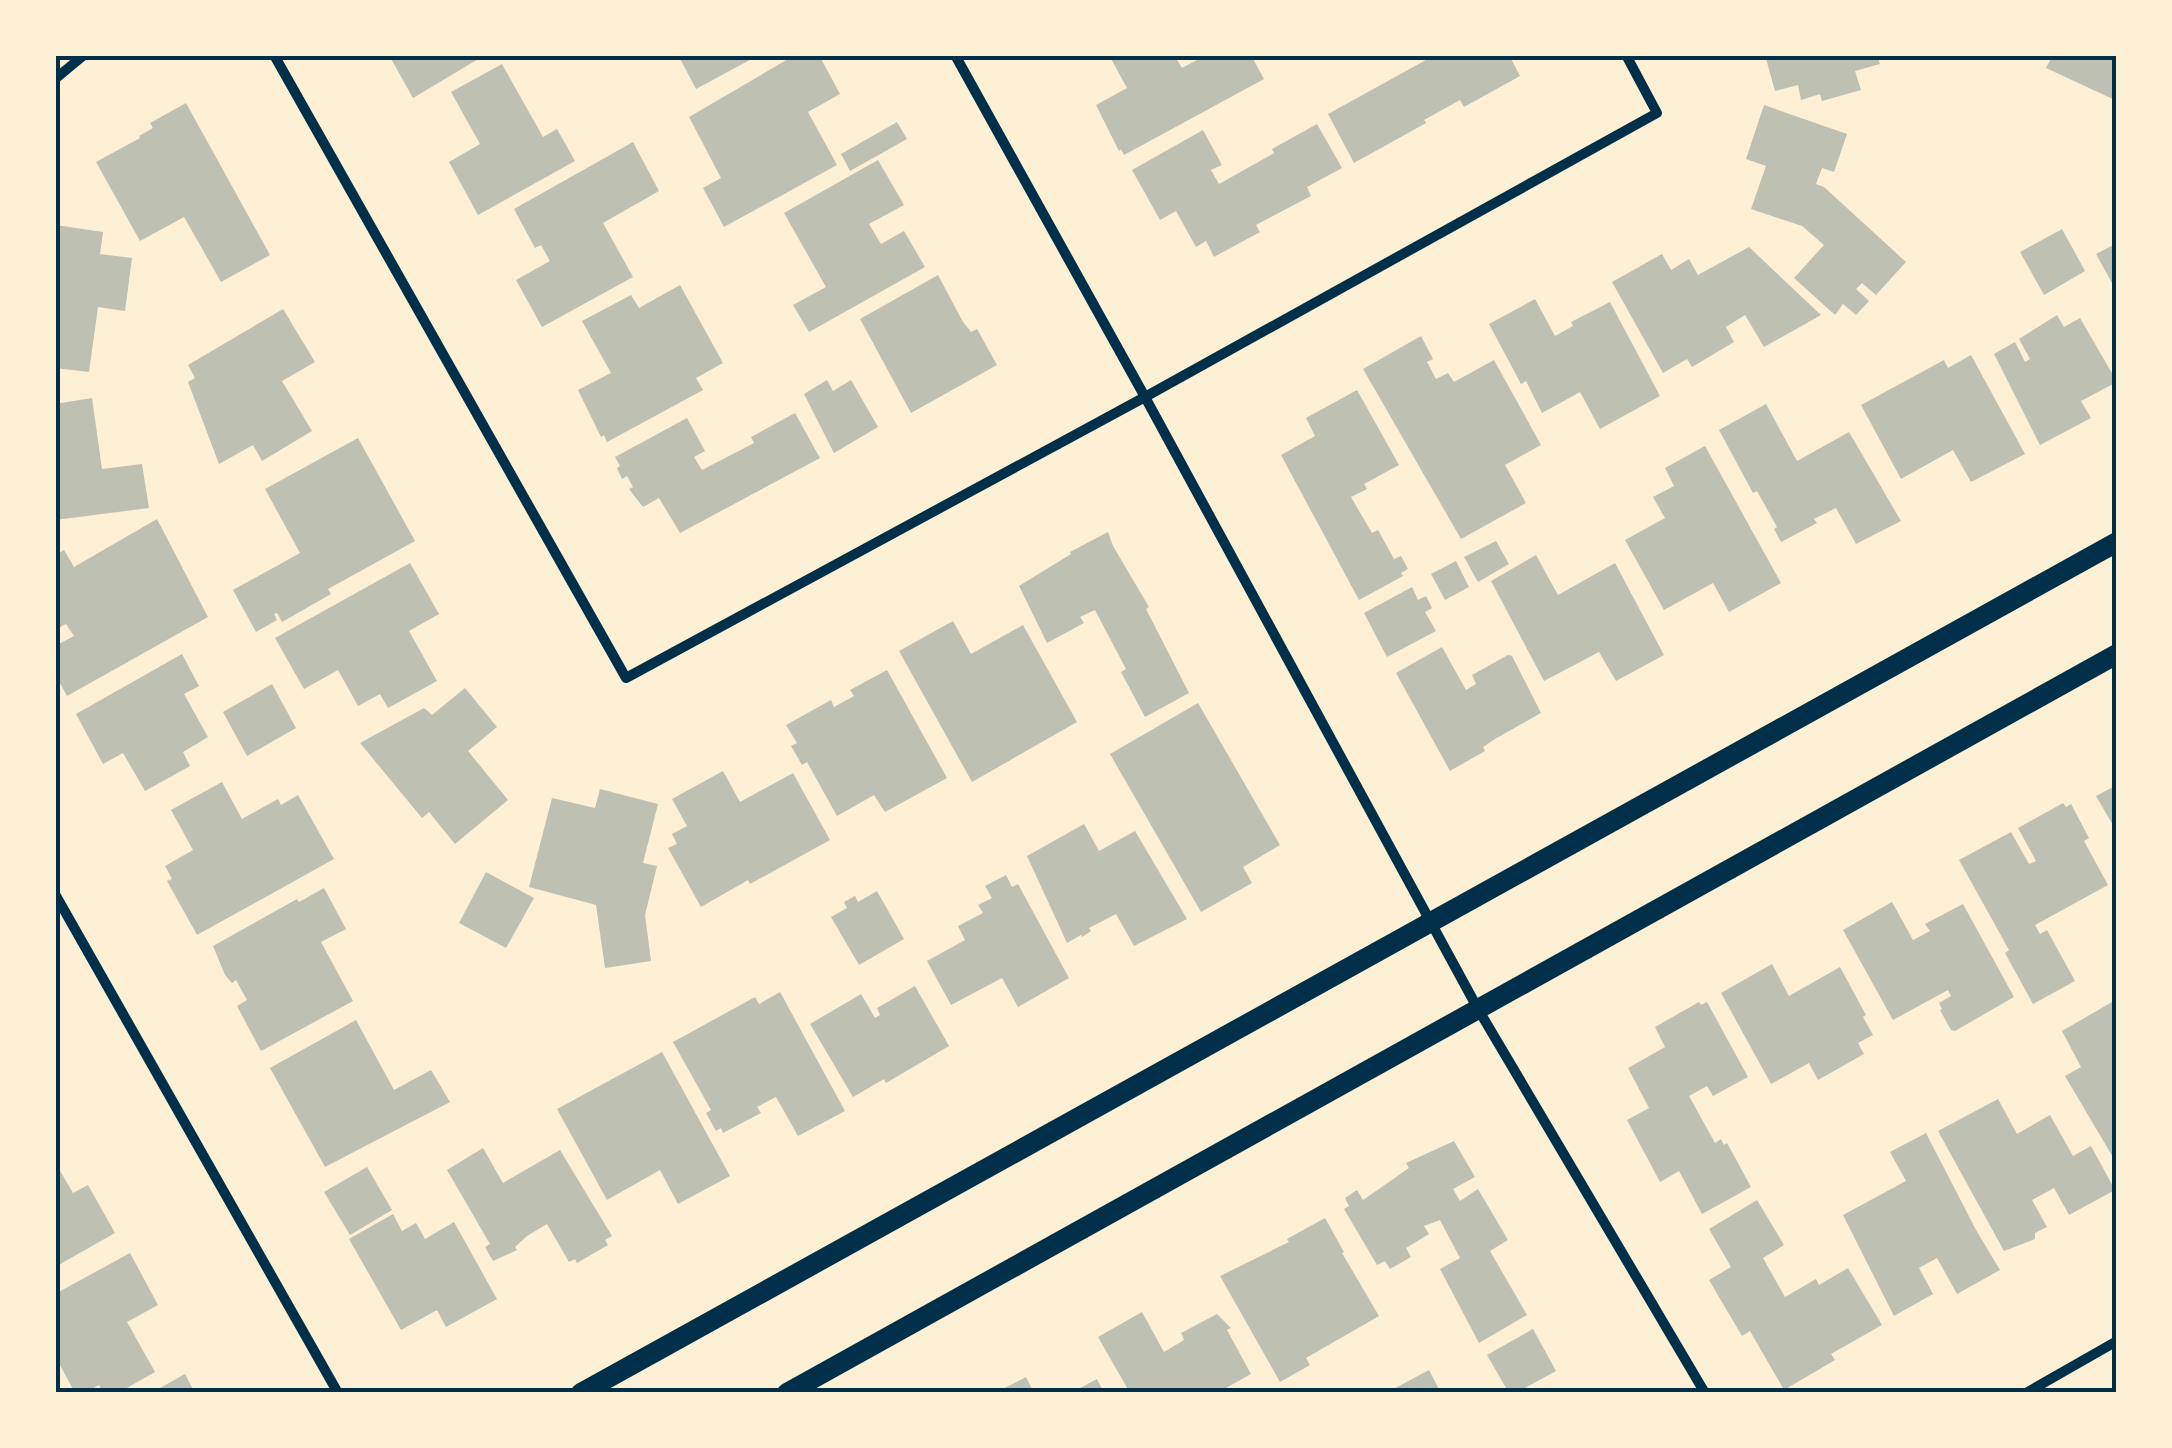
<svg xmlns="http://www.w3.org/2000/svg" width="2172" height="1448" font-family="Figtree,sans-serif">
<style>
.building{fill:#bec0b2}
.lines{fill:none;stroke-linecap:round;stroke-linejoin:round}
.minor{stroke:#003049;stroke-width:10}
.secondary{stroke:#003049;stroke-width:20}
.neatline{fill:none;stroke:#003049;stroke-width:4}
</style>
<rect width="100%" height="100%" fill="#fdf0d5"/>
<g class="building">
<polygon points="389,55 485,55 413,98"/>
<polygon points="678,55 759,55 696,89"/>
<polygon points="795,55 819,55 840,94 808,112 837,165 724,227 703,188 721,178 689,117"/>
<polygon points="1109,55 1174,55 1182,68 1197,60 1195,55 1251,55 1264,79 1124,155 1121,149 1119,151 1096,105 1127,88"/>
<polygon points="1435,55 1509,55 1520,76 1464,107 1460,100 1424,120 1426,123 1354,163 1328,114"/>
<polygon points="1765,55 1877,55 1880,64 1855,71 1861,90 1822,101 1820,94 1801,100 1798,85 1775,91"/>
<polygon points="2053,55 2117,55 2117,101 2046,68"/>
<polygon points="502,64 543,137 557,129 575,161 478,215 449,162 480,144 451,92"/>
<polygon points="186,103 270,255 221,282 184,217 140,241 96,162 140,138 139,136 153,128 150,123"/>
<polygon points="1764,105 1847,134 1834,172 1822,168 1816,184 1824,187 1906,262 1876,295 1862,283 1856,289 1869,301 1856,315 1843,304 1835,315 1794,278 1824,245 1802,226 1751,209 1766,166 1746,159"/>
<polygon points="897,122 907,139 850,171 841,154"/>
<polygon points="1317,124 1342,168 1307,187 1311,196 1256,225 1260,232 1214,257 1206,241 1196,247 1176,211 1160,220 1132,170 1203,130 1222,165 1211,170 1219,184 1274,153 1272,149"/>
<polygon points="633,142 659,191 603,223 633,277 542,327 516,280 550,261 541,245 535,248 514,209"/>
<polygon points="878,160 904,205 869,224 881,244 904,231 925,267 809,332 793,305 826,287 784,213"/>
<polygon points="56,225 103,232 100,254 132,258 125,311 98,307 89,372 55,368"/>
<polygon points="2062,229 2085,271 2044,295 2020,252"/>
<polygon points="2117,243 2117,292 2096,254"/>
<polygon points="1749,247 1821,315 1764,347 1745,315 1726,327 1734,342 1692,367 1687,359 1663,373 1612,282 1662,254 1671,270 1689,259 1698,275"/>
<polygon points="938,275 963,322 971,332 977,329 997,365 911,413 860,319"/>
<polygon points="680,285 723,363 696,378 703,390 607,442 604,435 601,437 578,390 611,373 582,321 631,295 639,308"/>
<polygon points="1535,299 1555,336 1573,326 1571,322 1610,302 1660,396 1600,429 1580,392 1542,413 1526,381 1521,384 1489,324"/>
<polygon points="283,309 315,362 282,381 312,431 262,461 253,445 219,464 188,382 195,378 188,365"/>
<polygon points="2057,315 2064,327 2080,318 2117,382 2081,401 2091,418 2040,445 1994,354 2015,342 2025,362 2030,359 2019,339"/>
<polygon points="1421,336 1433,359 1427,362 1436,379 1448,373 1454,382 1494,360 1541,445 1505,465 1526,503 1461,539 1363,369"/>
<polygon points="1971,355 2025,454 1971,482 1953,450 1901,479 1861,405 1944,360 1948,368"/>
<polygon points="827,380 833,391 851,380 878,427 834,453 804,394"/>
<polygon points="1357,390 1399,465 1364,484 1367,489 1351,497 1372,533 1378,530 1394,559 1401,556 1408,569 1401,573 1403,576 1359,600 1281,455 1315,436 1306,418"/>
<polygon points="92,398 102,469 142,464 149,508 55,520 55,404"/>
<polygon points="1766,404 1797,461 1849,432 1901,521 1856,544 1836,508 1814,519 1817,523 1781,542 1774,529 1777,527 1757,491 1753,493 1719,430"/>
<polygon points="795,413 820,458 680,533 659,498 643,507 629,489 633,487 627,476 622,479 617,468 620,466 615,457 687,418 705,451 694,457 702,470 754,443 751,437"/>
<polygon points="358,438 415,541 328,589 331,594 282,622 277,613 274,614 277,620 256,632 233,590 300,553 265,489"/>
<polygon points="1705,446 1781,583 1729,612 1713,583 1664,610 1625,540 1665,518 1653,497 1674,486 1665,468"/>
<polygon points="157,519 208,617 67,696 55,674 55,646 74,636 66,624 55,630 55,555 64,550 74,567"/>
<polygon points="1108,532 1113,546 1149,607 1146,609 1189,693 1145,717 1121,672 1126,669 1095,610 1080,617 1084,623 1047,643 1019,586 1071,554 1070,552"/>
<polygon points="1496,541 1509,564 1478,582 1464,557"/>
<polygon points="1536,555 1558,595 1615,563 1664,655 1616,681 1599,652 1544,681 1491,581"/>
<polygon points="1456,561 1469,587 1445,600 1431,574"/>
<polygon points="410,563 439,614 409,631 437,681 388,708 380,694 358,706 338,670 304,689 275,638"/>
<polygon points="1412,587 1418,600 1426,596 1432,608 1425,612 1436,631 1387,657 1364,613"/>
<polygon points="953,621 971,654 1023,625 1077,722 972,782 899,651"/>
<polygon points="1442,647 1466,690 1476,684 1472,675 1508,655 1512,656 1541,713 1495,739 1483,747 1485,751 1450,771 1396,673"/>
<polygon points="182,654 199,686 184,694 208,737 183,752 190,766 145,791 123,753 103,764 76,714"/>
<polygon points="887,670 947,778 885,812 874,795 837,816 807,762 802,765 791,746 797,743 786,725 831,700 834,707 854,696 850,690"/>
<polygon points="272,684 296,728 247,756 223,712"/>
<polygon points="465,688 497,727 468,751 508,800 455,844 429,812 422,818 360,743 424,708 432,715"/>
<polygon points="1198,703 1280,845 1243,867 1252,883 1201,912 1110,754"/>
<polygon points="723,771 740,802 793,773 830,840 750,884 748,880 701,907 668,848 677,844 672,834 687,826 672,799"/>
<polygon points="222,782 242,819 278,799 281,805 298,795 334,859 197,935 167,881 172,879 165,866 193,850 171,810"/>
<polygon points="2117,785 2117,832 2096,796"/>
<polygon points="600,789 658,804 643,863 657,866 645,915 651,961 605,968 596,905 529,887 552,798 595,808"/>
<polygon points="2063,803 2066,807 2071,804 2089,838 2084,841 2108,885 2035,925 2040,934 2047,930 2075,981 2033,1004 2005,953 2009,950 1959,860 2011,832 2029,864 2036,861 2018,828"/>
<polygon points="1084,824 1099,851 1135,831 1187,919 1134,946 1116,914 1089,928 1091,931 1082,937 1081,935 1067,943 1027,856"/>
<polygon points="486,872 534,898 506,948 459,923"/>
<polygon points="1006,875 1012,887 1018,884 1069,978 1018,1007 1002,978 951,1005 927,961 965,940 958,926 983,913 978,905 992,898 985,886"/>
<polygon points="324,888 346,929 321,942 353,1001 261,1051 237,1006 247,1000 236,980 232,983 225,975 213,946 297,899 299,902"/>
<polygon points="877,891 904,939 859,965 831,917 847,908 844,902 855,896 858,902"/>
<polygon points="1892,902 1913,940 1930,931 1925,924 1963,904 2014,997 1955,1031 1951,1030 1940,1010 1942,1009 1939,1003 1951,996 1948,990 1893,1020 1843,930"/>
<polygon points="1772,964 1789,996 1840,967 1866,1015 1863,1017 1873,1035 1858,1043 1864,1054 1818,1080 1809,1063 1771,1084 1721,993"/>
<polygon points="915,986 949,1046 886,1083 884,1079 853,1097 810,1024 861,994 875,1018 880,1015 877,1008"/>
<polygon points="780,992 845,1111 798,1136 776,1097 757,1107 761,1113 723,1133 721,1128 716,1131 706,1113 711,1110 673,1042 755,997 759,1004"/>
<polygon points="1699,1002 1701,1005 1707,1002 1748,1077 1713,1096 1707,1086 1689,1096 1715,1143 1721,1139 1724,1145 1727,1143 1751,1187 1702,1214 1679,1171 1660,1182 1627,1120 1649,1108 1628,1068 1665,1047 1655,1027"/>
<polygon points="2112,1002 2117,1012 2117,1164 2065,1076 2081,1067 2062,1031"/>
<polygon points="356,1020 394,1090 431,1070 450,1102 325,1167 270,1068"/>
<polygon points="662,1052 730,1176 678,1204 660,1170 607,1200 557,1109"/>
<polygon points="1998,1099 2017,1134 2050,1115 2073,1156 2091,1146 2115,1190 2069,1215 2054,1188 2032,1200 2047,1227 2035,1233 2035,1239 2004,1251 1938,1131"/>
<polygon points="1926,1133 1976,1230 2000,1270 1957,1294 1937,1258 1919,1268 1933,1294 1894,1316 1843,1215 1906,1181 1890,1152"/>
<polygon points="1454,1141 1475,1177 1453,1189 1460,1201 1478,1189 1508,1240 1490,1251 1527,1315 1479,1343 1440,1269 1460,1258 1440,1220 1424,1226 1429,1234 1406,1248 1411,1257 1390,1269 1385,1261 1377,1265 1344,1209 1349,1206 1345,1198 1357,1190 1363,1200 1409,1168 1406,1163"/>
<polygon points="483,1148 503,1183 560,1150 612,1236 605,1240 608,1245 577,1263 575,1259 569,1262 547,1224 527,1236 515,1247 517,1250 493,1261 485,1247 490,1244 447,1170"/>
<polygon points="55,1162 73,1193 88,1185 115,1233 55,1267"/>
<polygon points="367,1167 392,1210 350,1235 324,1192"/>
<polygon points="1757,1200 1784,1245 1763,1258 1785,1297 1816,1279 1819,1285 1848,1268 1882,1325 1831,1354 1835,1360 1784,1390 1750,1331 1742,1336 1709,1280 1731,1267 1709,1229"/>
<polygon points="393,1214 402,1231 416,1223 425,1239 454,1222 497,1299 446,1327 437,1310 401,1330 349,1239"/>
<polygon points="1325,1218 1344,1252 1342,1253 1379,1316 1306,1358 1310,1365 1280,1382 1220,1276 1289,1242 1287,1239"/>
<polygon points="130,1253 158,1305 127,1322 155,1372 118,1393 103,1393 99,1385 85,1393 75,1393 55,1356 55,1294"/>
<polygon points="1142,1312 1164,1352 1184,1340 1181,1333 1217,1314 1231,1328 1227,1330 1251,1374 1217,1393 1130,1393 1098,1337"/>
<polygon points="1533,1329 1556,1371 1516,1393 1509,1393 1487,1355"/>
<polygon points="1429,1370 1441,1393 1386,1393"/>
<polygon points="185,1374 195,1393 151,1393"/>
<polygon points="1026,1377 1034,1393 995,1393"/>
<polygon points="1097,1379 1104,1393 1071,1393"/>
</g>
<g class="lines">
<g class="minor">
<polyline points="274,55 626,678 1145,397 1657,113 1626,55"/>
<polyline points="955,55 1145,397 1478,1009 1705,1393"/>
<polyline points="55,79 84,55"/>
<polyline points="55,894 338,1393"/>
<polyline points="2026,1393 2117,1341"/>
</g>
<g class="secondary">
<polyline points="581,1393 2117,542"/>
<polyline points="787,1393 2117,654"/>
</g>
</g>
<rect width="2172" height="1448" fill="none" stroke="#fdf0d5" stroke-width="115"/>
<rect x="58" y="58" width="2056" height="1332" class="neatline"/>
</svg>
